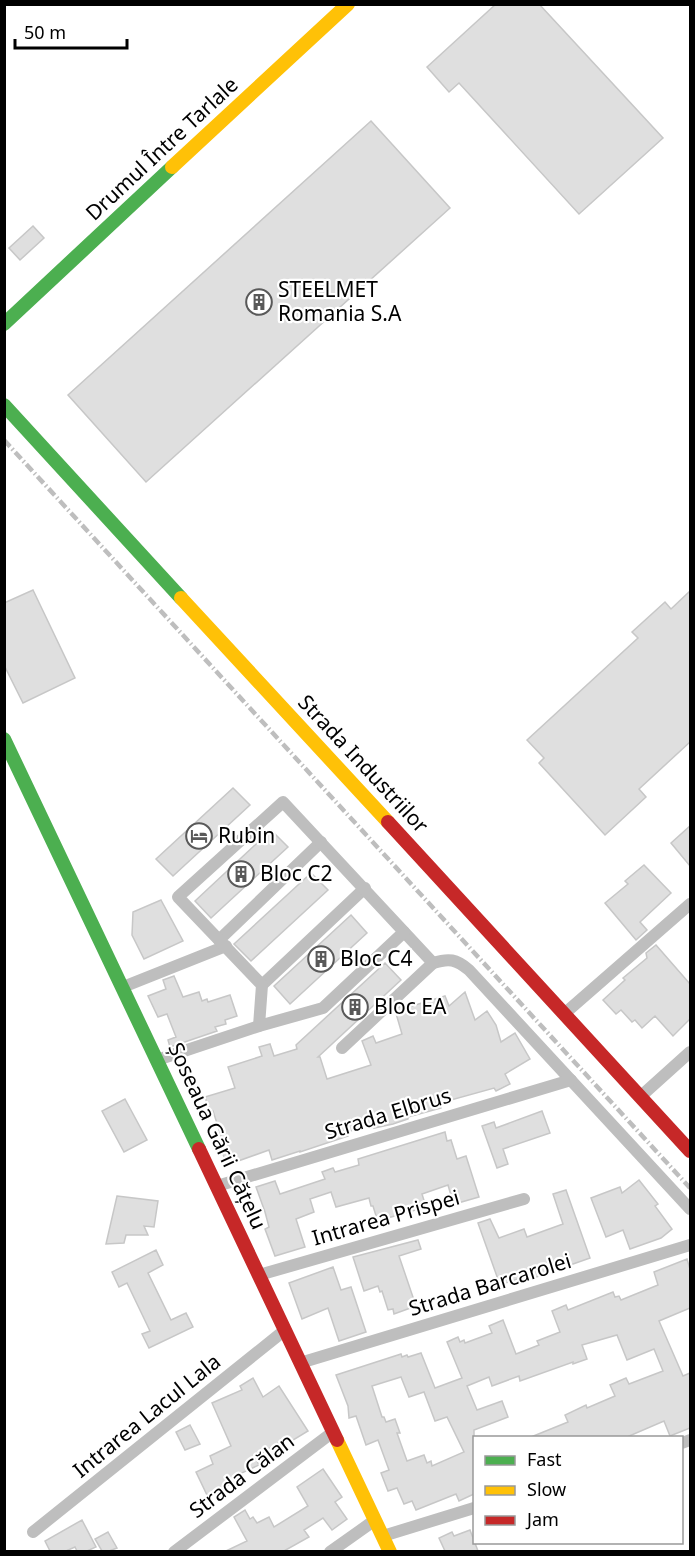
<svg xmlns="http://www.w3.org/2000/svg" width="695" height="1556" font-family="'Noto Sans',sans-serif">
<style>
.building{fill:#dfdfdf;stroke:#c7c7c7;stroke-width:1.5;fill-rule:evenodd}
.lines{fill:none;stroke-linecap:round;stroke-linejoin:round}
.street{stroke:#bebebe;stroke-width:12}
.fast{stroke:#4caf50;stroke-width:14}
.slow{stroke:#ffc107;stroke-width:14}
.jam{stroke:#c62828;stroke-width:14}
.rail{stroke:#bebebe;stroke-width:4.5;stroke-dasharray:9 3 1.5 3;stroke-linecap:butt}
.labels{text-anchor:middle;stroke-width:4.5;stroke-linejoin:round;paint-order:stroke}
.street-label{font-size:21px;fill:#000;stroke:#fff}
.poi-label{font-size:21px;fill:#000;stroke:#fff;text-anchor:start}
</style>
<rect width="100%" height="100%" fill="#fff"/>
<g class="building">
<polygon points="496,4 539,4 663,138 579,214 459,83 449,92 427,67"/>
<polygon points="371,121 450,208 146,482 68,395"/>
<polygon points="33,226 44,238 20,260 9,248"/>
<polygon points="33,590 75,678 23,703 4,665 4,603"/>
<polygon points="690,591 690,742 639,789 646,797 605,835 539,763 544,758 527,740 638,638 632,632 665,602 671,609"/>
<polygon points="233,788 250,805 173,876 156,859"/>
<polygon points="690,826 690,866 671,843"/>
<polygon points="271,830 288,847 211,918 195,901"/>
<polygon points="644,865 671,893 640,922 647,930 636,940 605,903 628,884 625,881"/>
<polygon points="311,873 328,890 251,961 234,944"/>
<polygon points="161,900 183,941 144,959 132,935 133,912"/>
<polygon points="351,915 367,933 290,1004 274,986"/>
<polygon points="656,945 690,984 690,1019 673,1036 655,1016 642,1028 635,1020 632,1022 621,1010 616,1014 603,1000 625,980 623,978 647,958 646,953"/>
<polygon points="385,963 401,980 318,1057 320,1057 327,1079 371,1065 362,1041 373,1036 376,1043 402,1034 395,1010 397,1008 411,1003 412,1006 445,996 449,1006 465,992 475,1020 487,1011 496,1025 501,1042 515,1033 530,1059 505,1074 510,1084 496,1091 494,1088 440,1103 441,1108 408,1117 408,1119 393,1124 374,1128 373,1124 347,1132 348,1136 300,1152 300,1151 272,1160 269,1150 227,1165 219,1143 223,1142 213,1111 210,1112 205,1097 235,1088 228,1067 262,1056 259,1047 270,1044 274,1056 297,1049 296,1045"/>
<polygon points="174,976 183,997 199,992 202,1001 207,999 208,1002 230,995 237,1016 225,1020 226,1024 215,1027 217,1031 170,1047 168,1040 176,1037 167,1014 158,1017 148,996 166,989 163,980"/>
<polygon points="125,1099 147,1140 124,1152 102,1111"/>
<polygon points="542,1111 550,1133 503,1149 508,1164 497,1168 482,1126 494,1122 496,1128"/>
<polygon points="445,1132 447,1141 451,1140 457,1159 466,1156 479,1197 458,1203 456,1198 452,1199 448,1185 422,1194 426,1207 384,1219 383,1217 377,1219 373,1206 371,1206 369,1198 336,1207 331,1192 310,1199 314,1212 296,1219 305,1247 275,1256 265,1229 269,1227 265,1212 256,1187 275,1181 280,1194 325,1179 322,1172 333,1168 335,1172 359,1165 358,1159"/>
<polygon points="639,1180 658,1204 655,1206 672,1229 661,1238 630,1249 623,1230 606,1237 591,1198 620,1187 622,1193"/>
<polygon points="566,1190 590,1258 525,1281 523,1277 500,1285 478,1223 490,1219 499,1238 524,1229 527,1237 563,1224 553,1194"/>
<polygon points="117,1196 158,1201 154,1227 144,1226 148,1235 126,1235 124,1243 106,1244"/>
<polygon points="418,1240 421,1249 399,1256 416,1306 394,1314 393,1309 388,1310 382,1291 380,1292 378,1286 364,1291 353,1257"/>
<polygon points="156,1250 163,1265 148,1273 171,1320 186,1313 193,1327 149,1348 142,1334 150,1331 127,1283 119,1287 112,1272"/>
<path d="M687,1259L690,1269V1308L659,1321L683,1376L690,1373V1428L670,1436L664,1421L627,1437H531L568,1422L565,1415L586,1405L587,1408L615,1396L610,1385L626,1378L629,1384L663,1371L654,1349L627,1360L617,1335L582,1345L587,1359L573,1364V1362L520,1381L519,1376L492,1386L489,1377L467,1386L477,1410L502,1401L508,1417L474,1430V1494L459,1501L456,1494L416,1510L412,1501L404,1504L397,1488L388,1491L381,1473L389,1470L378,1440L366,1445L356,1416L349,1418L348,1406L336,1375L401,1354L402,1357L407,1355L408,1357L421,1353L435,1388L462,1378L447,1342L458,1337L460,1342L464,1340L465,1343L492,1333L489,1326L503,1320L516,1354L539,1345L537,1341L560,1332L552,1311L566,1305L568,1310L613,1292L615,1297L619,1296L621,1300L658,1285L654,1272ZM401,1377L409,1397L424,1392L435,1421L447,1417L464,1452L432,1466L431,1461L427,1463L424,1455L407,1461L397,1433H400L395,1419L386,1422L384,1417H382L372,1386Z"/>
<polygon points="333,1267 341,1290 351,1287 366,1332 339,1341 328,1308 302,1319 289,1283"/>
<polygon points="253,1378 263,1397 279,1386 308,1431 290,1442 288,1437 255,1457 259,1465 235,1476 238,1481 207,1495 196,1472 213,1464 210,1456 231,1446 212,1403 242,1390 240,1386"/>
<polygon points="190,1425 200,1444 185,1450 176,1432"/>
<polygon points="323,1469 342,1497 335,1502 347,1519 332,1530 323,1518 304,1530 309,1537 284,1551 226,1551 247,1541 234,1517 245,1510 250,1519 253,1517 257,1523 269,1517 274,1527 308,1506 297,1487"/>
<polygon points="82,1520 96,1547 87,1551 77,1551 75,1547 66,1551 50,1551 45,1541"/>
<polygon points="470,1530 478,1551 445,1551 439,1538 452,1532 454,1536"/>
<polygon points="108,1532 117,1548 109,1551 102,1551 95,1539"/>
</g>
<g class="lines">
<g class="street">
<polyline points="219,940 321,842"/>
<path d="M433,963C449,958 456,959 469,970L690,1209"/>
<polyline points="262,985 365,888"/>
<polyline points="123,987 226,946"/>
<polyline points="564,1014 690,904"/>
<polyline points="259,1026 262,985 178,897 283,802 433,963 342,1048"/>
<polyline points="157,1060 259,1026 323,1008 404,932"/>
<polyline points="640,1097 690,1052"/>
<polyline points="217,1186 571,1080"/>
<polyline points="259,1275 524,1199"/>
<polyline points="300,1363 690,1245"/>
<polyline points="682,1443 690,1440"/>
<polyline points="33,1532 285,1330"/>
<polyline points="383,1536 474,1508"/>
<polyline points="174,1552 333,1432"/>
<polyline points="330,1552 375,1520"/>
</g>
<g class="fast">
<polyline points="4,324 172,167"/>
<polyline points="4,405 181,598"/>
<polyline points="4,739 199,1149"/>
</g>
<g class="slow">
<polyline points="172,167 348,4"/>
<polyline points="181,598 388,822"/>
<polyline points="337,1440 390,1552"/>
</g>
<g class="jam">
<polyline points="388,822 690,1151"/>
<polyline points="199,1149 337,1440"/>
</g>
<polyline class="rail" points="4,440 690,1188"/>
</g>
<defs>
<g id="building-ring" transform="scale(1.35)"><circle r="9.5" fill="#fff" stroke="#595959" stroke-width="1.5"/><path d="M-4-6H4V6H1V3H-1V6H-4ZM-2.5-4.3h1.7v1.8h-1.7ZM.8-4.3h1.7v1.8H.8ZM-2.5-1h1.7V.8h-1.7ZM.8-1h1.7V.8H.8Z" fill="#595959"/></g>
<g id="hotel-ring" transform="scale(1.35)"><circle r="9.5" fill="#fff" stroke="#595959" stroke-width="1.5"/><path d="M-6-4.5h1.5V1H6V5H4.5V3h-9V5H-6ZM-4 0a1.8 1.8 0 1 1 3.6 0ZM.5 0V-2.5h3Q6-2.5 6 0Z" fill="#595959"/></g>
</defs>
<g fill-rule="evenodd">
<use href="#building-ring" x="259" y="302"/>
<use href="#hotel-ring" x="199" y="836"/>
<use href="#building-ring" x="241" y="874"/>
<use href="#building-ring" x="321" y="959"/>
<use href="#building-ring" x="355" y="1007"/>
</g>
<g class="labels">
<g class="street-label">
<text transform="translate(162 149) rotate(-43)" y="7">Drumul Între Tarlale</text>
<text transform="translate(363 764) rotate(47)" y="7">Strada Industriilor</text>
<text transform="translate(388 1114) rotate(-17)" y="7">Strada Elbrus</text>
<text transform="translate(217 1136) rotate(65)" y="7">Șoseaua Gării Cățelu</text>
<text transform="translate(386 1218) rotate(-16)" y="7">Intrarea Prispei</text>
<text transform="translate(490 1285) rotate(-17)" y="7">Strada Barcarolei</text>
<text transform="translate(147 1416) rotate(-39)" y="7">Intrarea Lacul Lala</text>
<text transform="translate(242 1476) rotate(-37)" y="7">Strada Călan</text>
</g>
<g class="poi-label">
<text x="278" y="297">STEELMET<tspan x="278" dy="24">Romania S.A</tspan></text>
<text x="218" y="843">Rubin</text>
<text x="260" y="881">Bloc C2</text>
<text x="340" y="966">Bloc C4</text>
<text x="374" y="1014">Bloc EA</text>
</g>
</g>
<rect width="695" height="1556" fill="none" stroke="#000000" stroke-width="12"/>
<rect x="473" y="1436" width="210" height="108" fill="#ffffff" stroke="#999999" stroke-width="1.5"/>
<rect x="485" y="1456" width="30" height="9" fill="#4caf50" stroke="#999999" stroke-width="1.5"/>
<text x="527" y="1466" font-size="18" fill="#000000">Fast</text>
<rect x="485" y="1486" width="30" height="9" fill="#ffc107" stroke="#999999" stroke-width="1.5"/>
<text x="527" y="1496" font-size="18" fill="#000000">Slow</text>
<rect x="485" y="1516" width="30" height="9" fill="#c62828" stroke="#999999" stroke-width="1.5"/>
<text x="527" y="1526" font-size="18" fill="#000000">Jam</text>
<path d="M15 39v9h112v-9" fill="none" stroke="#000000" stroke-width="3"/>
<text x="24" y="39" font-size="18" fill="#000000" stroke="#ffffff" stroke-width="4.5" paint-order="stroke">50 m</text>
</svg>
